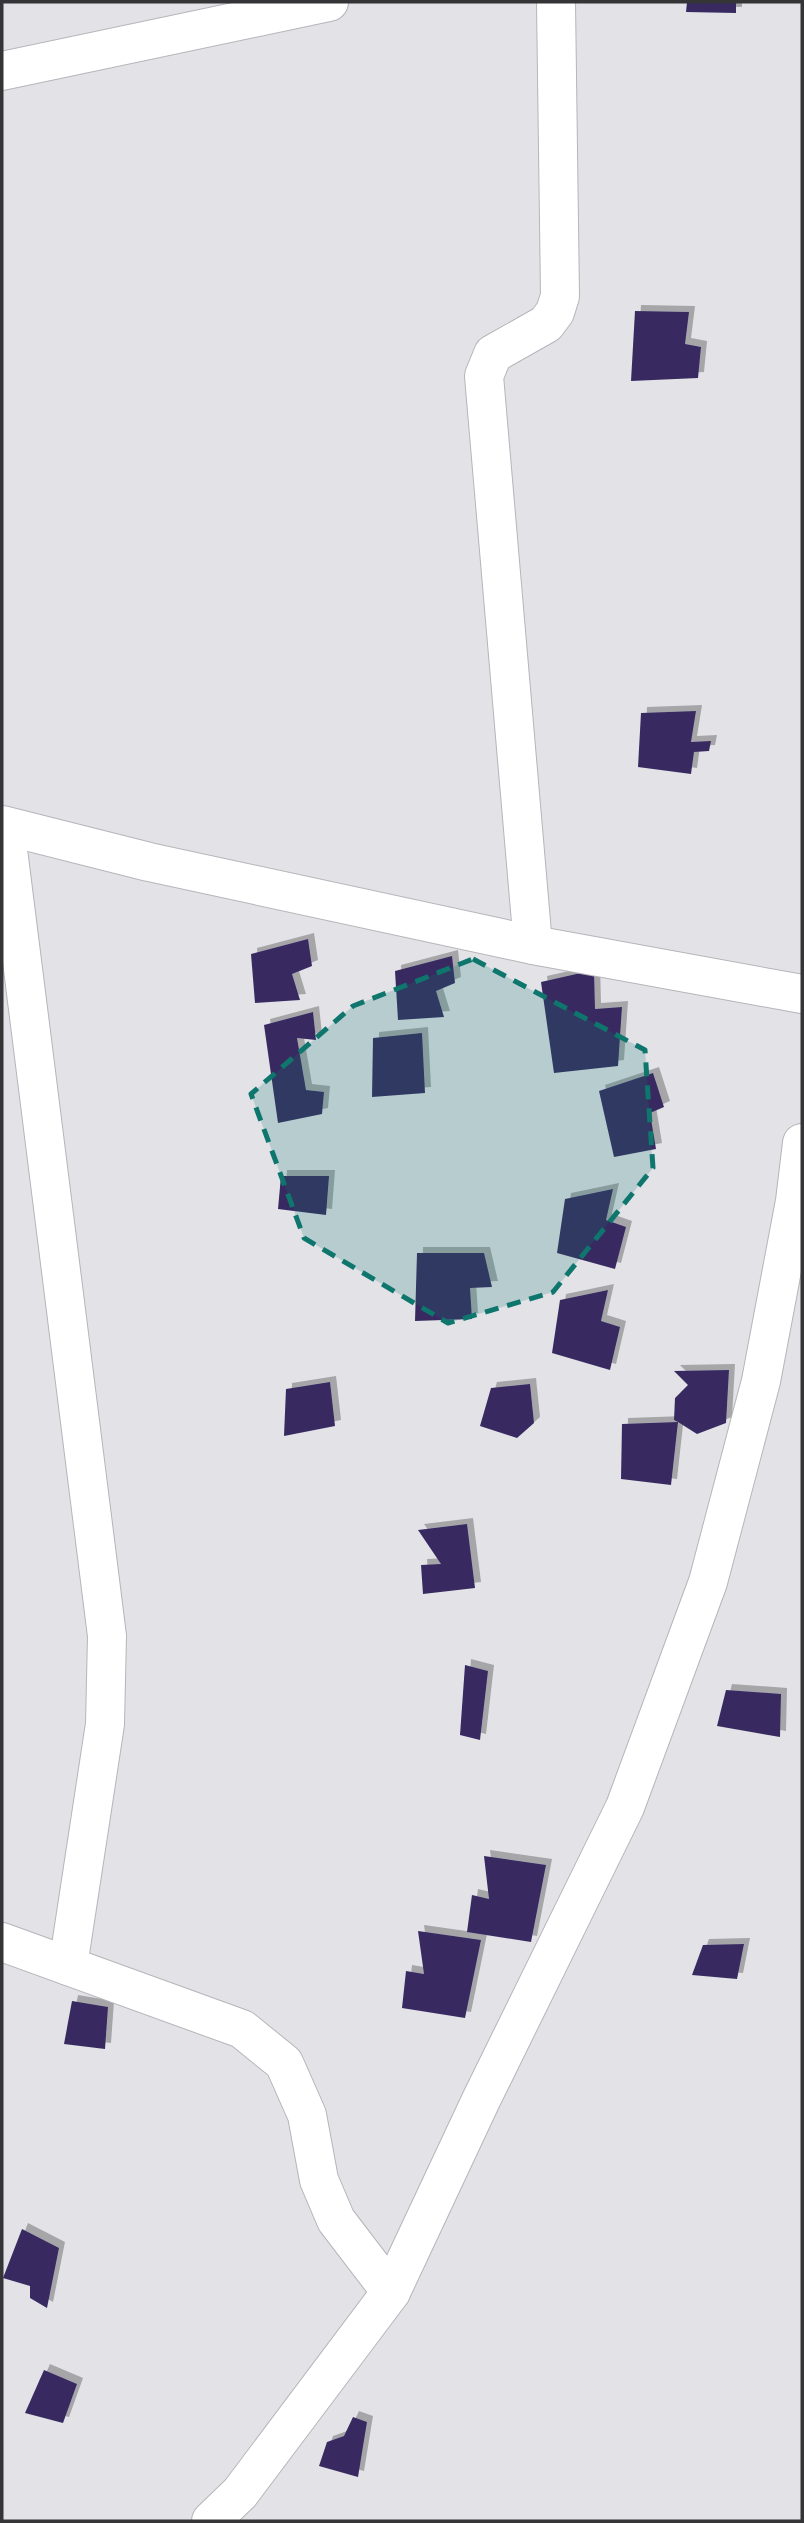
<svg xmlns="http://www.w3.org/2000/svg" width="804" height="2523" font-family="'Open Sans',sans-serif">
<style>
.building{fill:#372c61;filter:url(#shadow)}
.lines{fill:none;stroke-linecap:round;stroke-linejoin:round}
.minor-casing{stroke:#b5b5ba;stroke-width:40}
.minor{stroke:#fff;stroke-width:38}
.marked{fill:#0f766e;fill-opacity:0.2;stroke:#0f766e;stroke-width:5;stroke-dasharray:14 9;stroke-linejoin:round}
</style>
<defs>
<filter id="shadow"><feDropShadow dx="6" dy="-6" stdDeviation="0" flood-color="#0004"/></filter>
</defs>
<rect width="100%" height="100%" fill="#e2e2e7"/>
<g class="building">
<polygon points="687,2 736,2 736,13 686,12"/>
<polygon points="635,311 689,312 685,344 701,347 698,378 631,381"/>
<polygon points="696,711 691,742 711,741 709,751 694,752 691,774 638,767 641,713"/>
<polygon points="308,939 312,966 292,974 300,1000 255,1003 251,954"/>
<polygon points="452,956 455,983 436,991 444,1017 398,1020 395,971"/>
<polygon points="594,970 595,1009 622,1007 618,1066 554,1073 541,982"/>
<polygon points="313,1012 316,1040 297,1038 306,1090 324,1092 322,1114 278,1123 264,1025"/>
<polygon points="422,1033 425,1093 372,1097 373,1038"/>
<polygon points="653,1073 664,1107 650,1113 656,1149 614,1157 599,1091"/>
<polygon points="281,1176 329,1176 326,1215 278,1209"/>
<polygon points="613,1189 606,1220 626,1227 615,1269 557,1253 565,1199"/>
<polygon points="417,1253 484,1253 492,1287 470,1288 472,1319 415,1321"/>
<polygon points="608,1290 601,1321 620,1327 610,1370 552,1353 560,1300"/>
<polygon points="729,1370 726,1423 697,1434 678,1422 671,1485 621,1479 622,1424 678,1422 674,1420 675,1398 688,1385 674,1371"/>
<polygon points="330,1382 335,1426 284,1436 286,1389"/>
<polygon points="530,1384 534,1423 517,1438 480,1426 491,1388"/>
<polygon points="467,1524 475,1588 423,1594 421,1565 441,1564 418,1530"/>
<polygon points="465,1665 488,1671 480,1740 460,1735"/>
<polygon points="726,1690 781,1694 780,1737 717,1726"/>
<polygon points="484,1856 546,1865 531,1942 467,1932 472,1895 489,1899"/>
<polygon points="418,1931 481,1940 465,2018 402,2008 406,1971 424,1974"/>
<polygon points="744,1944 737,1979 692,1975 703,1945"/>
<polygon points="72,2001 108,2007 105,2049 64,2044"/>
<polygon points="22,2229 59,2248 47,2308 30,2298 30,2286 3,2278"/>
<polygon points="44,2370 77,2384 63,2423 25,2413"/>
<polygon points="353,2417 367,2422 358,2477 319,2466 327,2442 344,2436"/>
</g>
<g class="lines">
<g class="minor-casing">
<g id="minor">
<polyline points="2,71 329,2"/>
<polyline points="2,825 149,862 533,945 802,994"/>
<polyline points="5,826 107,1636 105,1724 68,1966"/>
<polyline points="533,945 484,376 493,354 546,324 555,312 560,296 556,2"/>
<polyline points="2,1942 242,2029 284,2063 307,2115 319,2180 336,2220 391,2292"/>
<polyline points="211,2521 240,2493 391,2292 481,2100 625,1807 708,1582 761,1381 795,1201 802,1143"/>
</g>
</g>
<use href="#minor" class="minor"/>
</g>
<path class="marked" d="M473,959L645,1050L653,1168L553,1292L448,1323L304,1238L251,1094L353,1006Z"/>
<rect width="804" height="2523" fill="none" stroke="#353537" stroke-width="7"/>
</svg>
